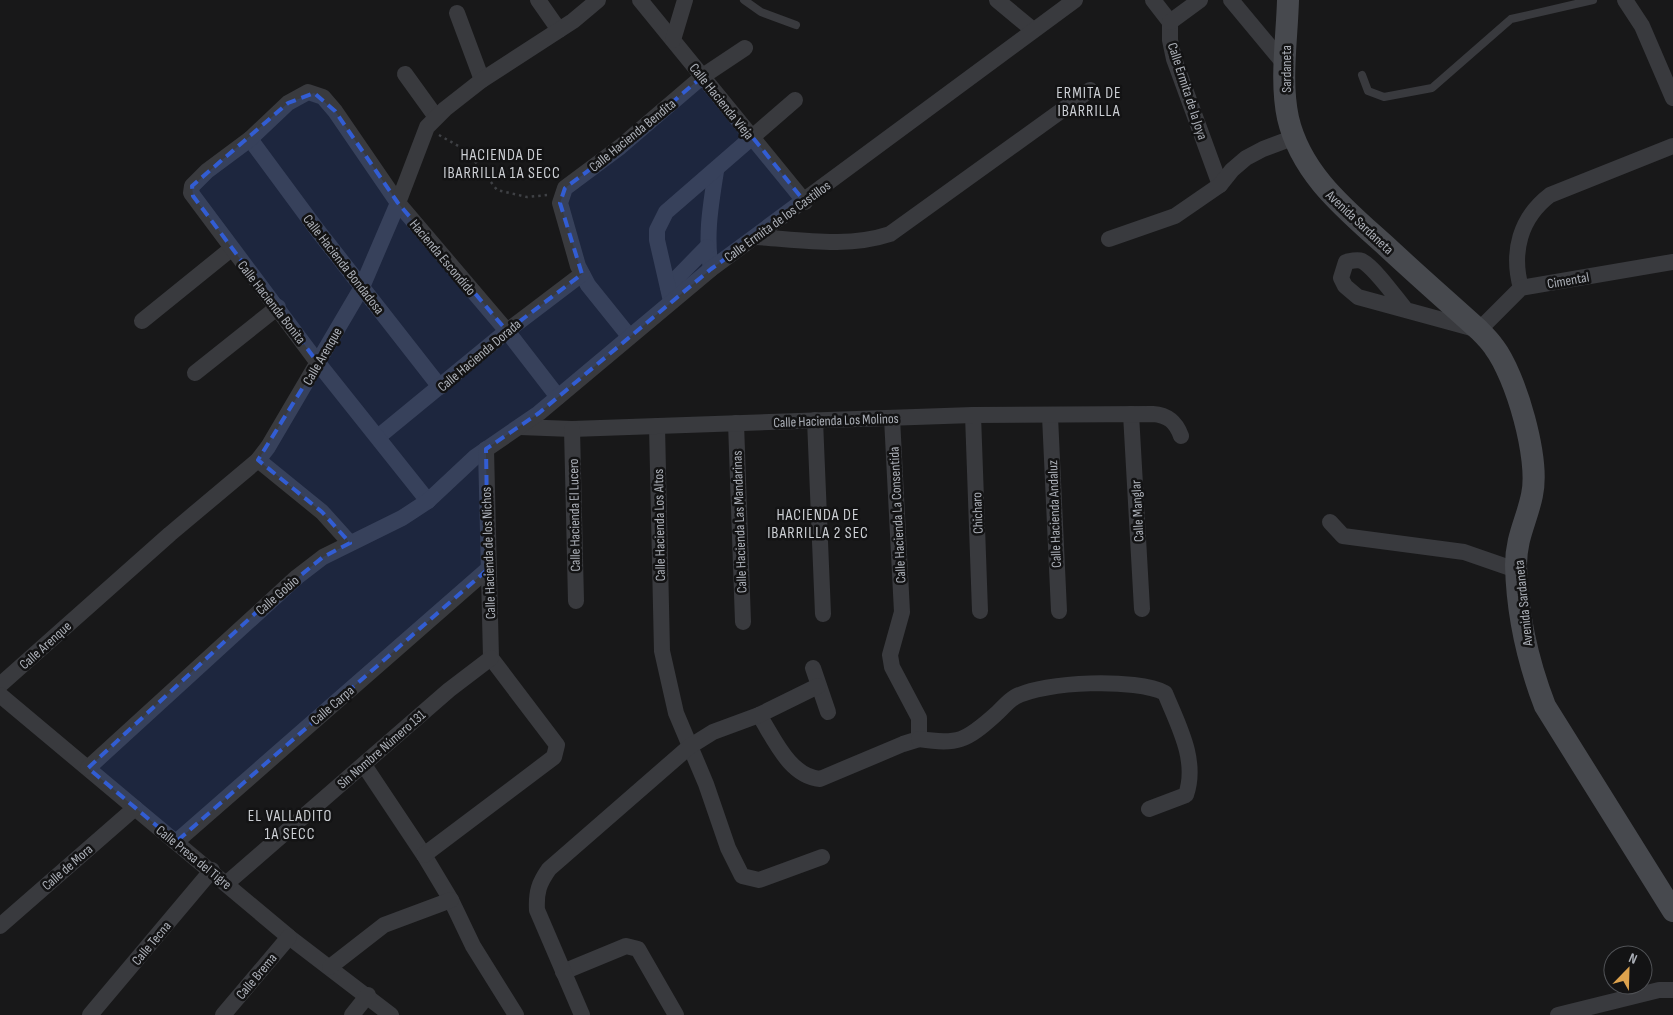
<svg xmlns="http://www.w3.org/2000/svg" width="1673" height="1015" font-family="'Sofia Sans Condensed',sans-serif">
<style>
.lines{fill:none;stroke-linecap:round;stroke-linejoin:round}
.path{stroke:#3f4145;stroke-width:2.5;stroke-dasharray:2.5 4;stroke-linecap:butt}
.lane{stroke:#393a3e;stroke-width:8}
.street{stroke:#393a3e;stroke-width:16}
.secondary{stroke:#47494e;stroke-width:22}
.marked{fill:#325dd3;fill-opacity:0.2;stroke:#325dd3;stroke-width:4;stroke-dasharray:10 6;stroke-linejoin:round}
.labels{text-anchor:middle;stroke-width:5;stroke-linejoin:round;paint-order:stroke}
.street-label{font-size:14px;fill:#acb0b8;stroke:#131314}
.quarter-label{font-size:16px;letter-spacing:1px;fill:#cccfd4;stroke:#131314}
</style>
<rect width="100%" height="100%" fill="#181819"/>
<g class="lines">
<polyline class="path" points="439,135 467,151 497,190 527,197 547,195"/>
<g class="lane">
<polyline points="744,0 761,12 796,25"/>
<polyline points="1362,75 1368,91 1384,97 1432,88 1511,19 1593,0"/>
</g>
<g class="street">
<polyline points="538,0 559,30"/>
<polyline points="640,0 805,202"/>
<polyline points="997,0 1033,30"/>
<polyline points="1153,0 1170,22 1170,40 1174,59 1220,185"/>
<polyline points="1231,0 1286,66"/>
<polyline points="1625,0 1642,26 1673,98"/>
<polyline points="457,13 482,80"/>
<polyline points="1170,22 1200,0"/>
<polyline points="673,40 685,0"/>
<polyline points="405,74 436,117"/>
<polyline points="250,139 318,231 440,387"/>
<path d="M757,237C802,240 848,248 890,234L1090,90"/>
<polyline points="1109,239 1175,216 1220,185 1232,170 1246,158 1263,149 1295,137"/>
<path d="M711,269C705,235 711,204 716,171"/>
<polyline points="668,287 707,247"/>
<path d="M1521,288C1511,252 1520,218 1550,195L1673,146"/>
<polyline points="671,301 657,240 657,230 666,212 795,100"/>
<path d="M1406,310C1396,298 1375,268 1362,261C1357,259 1351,261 1346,262L1341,278L1345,286L1358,297L1479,330L1521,288L1673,262"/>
<polyline points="142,321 231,249"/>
<polyline points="629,336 588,285 578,266 560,203 565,188 620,147 703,76 745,48"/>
<polyline points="195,373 278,307"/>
<polyline points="1131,414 1142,609"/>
<polyline points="973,415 980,611"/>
<polyline points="1050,416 1059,611"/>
<polyline points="815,420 823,614"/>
<polyline points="736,423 743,622"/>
<polyline points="657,426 662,651 676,713 706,784 728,848 742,876 759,880 822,857"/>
<path d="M520,427L572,429L973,415L1153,414C1168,415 1176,422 1181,436"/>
<polyline points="572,429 576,601"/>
<polyline points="378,437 507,331 582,274"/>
<polyline points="258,460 322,512 350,543"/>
<polyline points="428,501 318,363 191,193 192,186 207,171 250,139 288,103 308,92 323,97 335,111 398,203 507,331 558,397"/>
<polyline points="1330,522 1343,536 1464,552 1516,570"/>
<polyline points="813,668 828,712"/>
<polyline points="0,685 170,534 258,460 268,447 362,287 398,203 427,127 445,109 482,80 573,21 598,0"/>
<polyline points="0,695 289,937 391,1015"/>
<path d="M759,715C774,738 789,776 820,779L903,744L919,739V718L892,667L890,655L902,612L892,418"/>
<path d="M919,739C958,745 966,741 995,715C1001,710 1008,701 1015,697C1044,681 1137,678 1165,693C1178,725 1198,760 1186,795L1149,809"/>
<polyline points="364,765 424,855 451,900 473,946 516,1015"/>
<polyline points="88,768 297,577 323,557 402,518 428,501 475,457 539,413 711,269 1075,0"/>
<polyline points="176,842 488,569"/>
<polyline points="424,855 554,757 557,745 491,658 486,449"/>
<polyline points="227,883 449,690 491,658"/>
<polyline points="0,926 135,808"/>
<polyline points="330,967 384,925 451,900"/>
<polyline points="563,972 626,946 638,949 676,1015"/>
<polyline points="90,1015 212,870"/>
<polyline points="223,1015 289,937"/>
<polyline points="352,1015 368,995"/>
<path d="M582,1015L537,910C536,892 539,883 549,869L689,747L713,732L759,715L818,686"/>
<polyline points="1558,1015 1659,990 1673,990"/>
</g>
<path class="secondary" d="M1288,0C1287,38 1280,81 1288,118C1301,174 1345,209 1386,246C1416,274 1448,302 1479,330C1484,335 1490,341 1494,347C1516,376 1540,459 1532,495C1527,520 1516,537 1516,565C1517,612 1528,662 1545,706L1673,911"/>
</g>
<path class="marked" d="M703,76L805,202L711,269L539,413L486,449L488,569L176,842L88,768L262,607L323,557L350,543L322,512L258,460L318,363L193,196L192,186L288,103L314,93L335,111L398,203L507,331L582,274L560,203L565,188L620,147Z"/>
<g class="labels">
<g class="street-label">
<text transform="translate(1286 69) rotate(-90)" y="5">Sardaneta</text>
<text transform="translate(1188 91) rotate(72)" y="5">Calle Ermita de la Joya</text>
<text transform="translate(722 101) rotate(51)" y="5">Calle Hacienda Vieja</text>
<text transform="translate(632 135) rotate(-39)" y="5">Calle Hacienda Bendita</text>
<text transform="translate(777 221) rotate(-36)" y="5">Calle Ermita de los Castillos</text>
<text transform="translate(1360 222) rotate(43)" y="5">Avenida Sardaneta</text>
<text transform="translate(443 257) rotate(50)" y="5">Hacienda Escondido</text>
<text transform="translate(344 264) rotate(52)" y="5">Calle Hacienda Bondadosa</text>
<text transform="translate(1568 280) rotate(-10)" y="5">Cimental</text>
<text transform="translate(272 302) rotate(52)" y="5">Calle Hacienda Bonita</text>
<text transform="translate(479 355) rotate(-40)" y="5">Calle Hacienda Dorada</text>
<text transform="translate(322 356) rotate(-60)" y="5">Calle Arenque</text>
<text transform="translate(836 420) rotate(-2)" y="5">Calle Hacienda Los Molinos</text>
<text transform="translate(1137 511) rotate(-93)" y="5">Calle Manglar</text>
<text transform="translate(977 513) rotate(-92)" y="5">Chicharo</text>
<text transform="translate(1054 514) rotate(-92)" y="5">Calle Hacienda Andaluz</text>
<text transform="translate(574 515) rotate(-91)" y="5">Calle Hacienda El Lucero</text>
<text transform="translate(897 515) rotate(-93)" y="5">Calle Hacienda La Consentida</text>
<text transform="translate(739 522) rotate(-92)" y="5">Calle Hacienda Las Mandarinas</text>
<text transform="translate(659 525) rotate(-91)" y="5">Calle Hacienda Los Altos</text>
<text transform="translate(488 553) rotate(-92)" y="5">Calle Hacienda de los Nichos</text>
<text transform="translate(277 595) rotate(-41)" y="5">Calle Gobio</text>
<text transform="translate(1523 603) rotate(-96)" y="5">Avenida Sardaneta</text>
<text transform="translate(45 645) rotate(-42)" y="5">Calle Arenque</text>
<text transform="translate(332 705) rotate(-41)" y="5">Calle Carpa</text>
<text transform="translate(381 749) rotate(-41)" y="5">Sin Nombre Número 131</text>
<text transform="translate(194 857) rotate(39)" y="5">Calle Presa del Tigre</text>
<text transform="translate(67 867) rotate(-41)" y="5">Calle de Mora</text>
<text transform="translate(151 943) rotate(-50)" y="5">Calle Tecna</text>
<text transform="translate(256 976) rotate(-50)" y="5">Calle Brema</text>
</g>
<g class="quarter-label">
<text x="1089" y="98">ERMITA DE<tspan x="1089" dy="18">IBARRILLA</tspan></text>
<text x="502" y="160">HACIENDA DE<tspan x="502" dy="18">IBARRILLA 1A SECC</tspan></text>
<text x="818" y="520">HACIENDA DE<tspan x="818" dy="18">IBARRILLA 2 SEC</tspan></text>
<text x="290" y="821">EL VALLADITO<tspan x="290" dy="18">1A SECC</tspan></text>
</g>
</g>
<g transform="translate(1628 970) rotate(23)"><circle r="24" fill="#131314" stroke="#505256"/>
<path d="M0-4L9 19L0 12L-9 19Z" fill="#dda24d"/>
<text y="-8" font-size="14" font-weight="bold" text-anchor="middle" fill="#acb0b8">N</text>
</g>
</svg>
